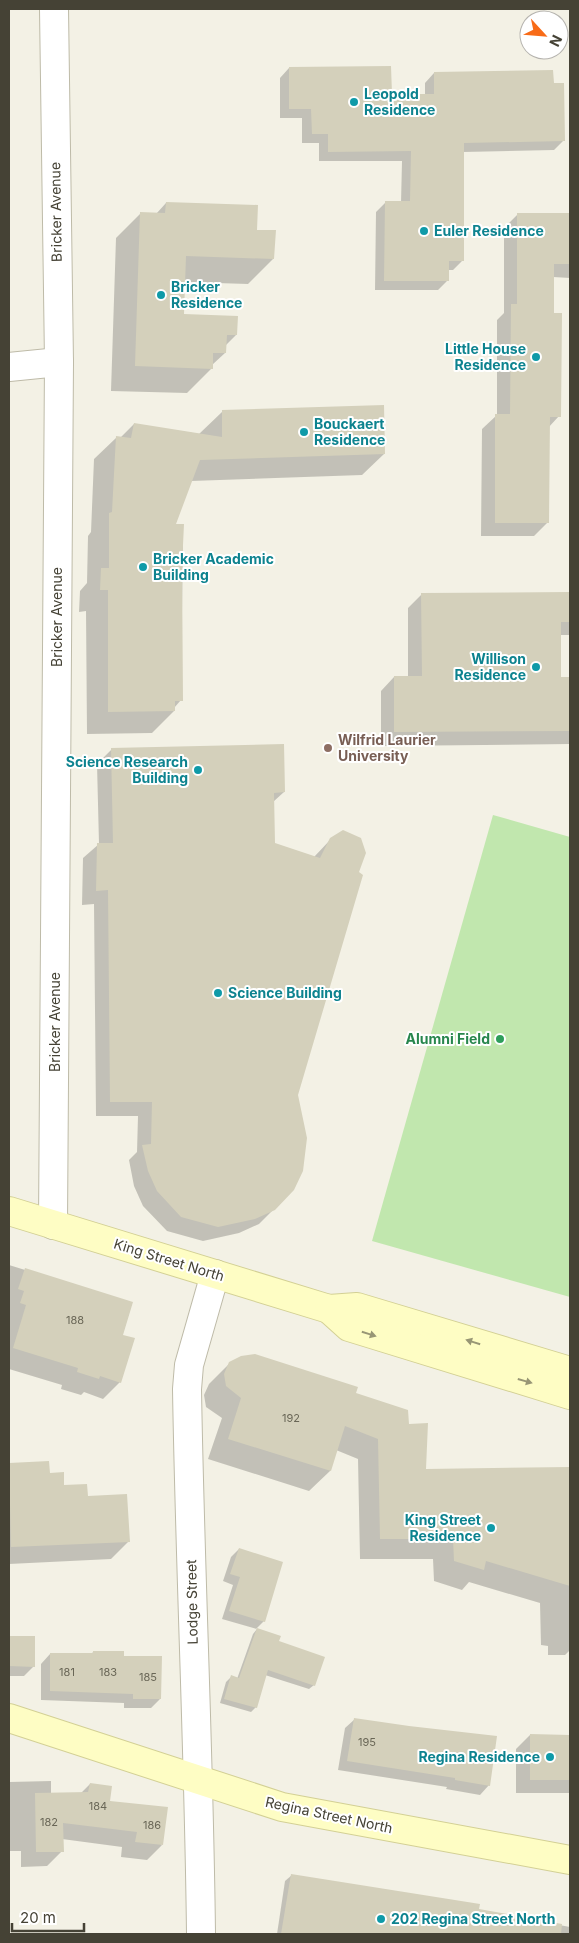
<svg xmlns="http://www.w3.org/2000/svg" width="579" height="1943" font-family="Inter,sans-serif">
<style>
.green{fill:#c1e7ae}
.shadow{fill:#0003}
.building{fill:#d4d0bb}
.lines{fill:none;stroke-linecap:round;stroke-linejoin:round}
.street-casing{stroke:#bebba8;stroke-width:30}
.secondary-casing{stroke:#d3d095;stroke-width:30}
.street{stroke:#fff;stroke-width:28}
.secondary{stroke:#fefdc4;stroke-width:28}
.oneway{fill:#989675}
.culture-dot{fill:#0f9aa8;stroke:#fff;stroke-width:2}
.education-dot{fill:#8d6e63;stroke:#fff;stroke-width:2}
.leisure-dot{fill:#2e9e5b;stroke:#fff;stroke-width:2}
.labels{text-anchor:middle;stroke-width:4;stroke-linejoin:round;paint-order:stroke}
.number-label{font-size:11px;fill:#696656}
.culture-label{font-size:14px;font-weight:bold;fill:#0d838f;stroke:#fff;text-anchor:start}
.street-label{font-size:14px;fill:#454235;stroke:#fff}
.education-label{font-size:14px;font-weight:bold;fill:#785e54;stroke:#fff;text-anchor:start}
.leisure-label{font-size:14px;font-weight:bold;fill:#27864d;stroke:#fff;text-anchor:end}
</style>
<rect width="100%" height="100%" fill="#f3f1e5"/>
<polygon class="green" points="493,815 570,837 570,1297 372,1241"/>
<g class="shadow">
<polygon points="289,68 390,96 425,95 425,83 434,73 563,141 554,150 463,152 462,261 453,270 448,270 447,281 438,290 375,290 376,212 385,203 401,203 402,161 319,161 319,143 302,143 302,118 280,118 280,78"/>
<polygon points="166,203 256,231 273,259 248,284 184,282 183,315 236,335 225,346 225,353 212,365 212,368 187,393 111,391 116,238 141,213 156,214"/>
<polygon points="518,214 570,214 570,278 553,277 552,314 559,416 548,428 548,522 534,536 481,536 482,429 497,415 497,320 504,313 504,228"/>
<polygon points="222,412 384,454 362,475 191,481 175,525 183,525 181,700 174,708 174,711 152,733 87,734 86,611 79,612 80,591 87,583 88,536 91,532 94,459 116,438 120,438 134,424 199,434"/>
<polygon points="9,421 10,421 9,484"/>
<polygon points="570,593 570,635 560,635 560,678 570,678 570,744 381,746 381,691 394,677 408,677 408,608 422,594"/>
<polygon points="112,749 284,792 273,802 274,844 314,857 331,839 357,872 296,1095 293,1190 259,1224 239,1233 203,1241 167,1231 143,1206 134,1186 129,1160 137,1152 138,1116 96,1116 94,904 82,905 83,858 99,844 97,764"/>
<polygon points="9,1265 132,1303 122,1336 120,1382 103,1399 84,1392 81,1395 61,1389 62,1385 9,1369"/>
<polygon points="230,1363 354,1393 408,1425 425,1470 570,1469 570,1650 565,1655 548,1655 548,1646 541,1645 540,1603 469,1582 462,1590 434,1581 433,1559 360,1559 358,1459 336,1450 330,1471 309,1491 208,1459 222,1418 206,1407 204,1395 209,1384"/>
<polygon points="48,1462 49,1474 63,1486 87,1497 128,1542 111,1559 9,1564 9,1464"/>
<polygon points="239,1549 264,1621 256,1629 280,1637 278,1642 314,1685 309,1689 265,1675 256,1707 251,1712 220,1703 226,1682 231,1677 237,1679 253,1634 257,1629 222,1619 233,1585 223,1581 231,1557"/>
<polygon points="9,1637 34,1637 34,1666 24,1676 9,1676"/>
<polygon points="93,1652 123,1657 160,1699 151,1708 124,1708 124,1703 41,1700 41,1664 50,1654 91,1655"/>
<polygon points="355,1719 489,1785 480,1795 446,1789 447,1787 338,1770 345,1728"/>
<polygon points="530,1735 570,1736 570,1793 516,1793 516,1749"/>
<polygon points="51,1781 51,1794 81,1793 90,1784 162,1845 147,1860 121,1857 122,1847 62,1839 62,1851 47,1866 21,1867 21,1851 9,1851 9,1782"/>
<polygon points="292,1875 570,1927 570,1934 277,1934 285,1881"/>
</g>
<g class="building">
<polygon points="391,66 392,94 434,94 434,72 553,70 554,83 564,83 565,141 464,143 464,261 449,261 449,281 384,281 385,201 410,201 411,151 328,152 328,134 312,134 311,109 289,109 289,67"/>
<polygon points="166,202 258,205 257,230 276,230 274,259 186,256 184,314 238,316 237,335 227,335 226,353 213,353 213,369 135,366 140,212 165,213"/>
<polygon points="517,213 570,213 570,264 554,264 554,313 562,313 561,417 550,417 549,523 495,523 495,414 510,414 511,304 517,304"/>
<polygon points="384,405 385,454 200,460 176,524 184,524 182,566 183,701 175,701 175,711 108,712 108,590 100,590 101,568 109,568 109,513 112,512 116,436 131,438 134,423 222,437 222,410"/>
<polygon points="570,592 570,622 561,622 561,677 570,677 570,731 394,732 394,676 422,676 421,593"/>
<polygon points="284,744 285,792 274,793 275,843 320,858 330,838 343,830 361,838 366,853 359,872 363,875 298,1095 307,1138 303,1171 294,1190 275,1210 255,1219 218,1227 181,1217 157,1191 148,1171 142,1145 151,1144 152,1102 110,1102 108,890 96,891 97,843 113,843 111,748"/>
<polygon points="25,1268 133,1302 123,1335 135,1338 121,1383 100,1376 99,1379 77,1372 78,1368 13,1348 26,1305 20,1303 24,1291 18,1289"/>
<polygon points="255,1354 358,1387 356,1393 408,1410 409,1424 428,1423 426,1469 570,1467 570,1586 486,1561 484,1570 454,1561 453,1539 380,1539 378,1439 345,1426 331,1471 228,1439 241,1398 226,1386 224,1374 229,1362 241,1356"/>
<polygon points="49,1461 50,1473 64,1472 64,1485 87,1484 88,1496 127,1494 130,1542 11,1547 9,1463"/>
<polygon points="239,1548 283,1562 265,1622 229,1611 240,1577 230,1574"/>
<polygon points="257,1628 281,1636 279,1641 325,1657 315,1686 268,1670 257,1708 224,1699 231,1675 239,1678"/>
<polygon points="9,1636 35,1636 35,1667 9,1666"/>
<polygon points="93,1651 124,1651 124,1656 162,1656 161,1699 133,1699 133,1694 50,1691 50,1653 93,1653"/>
<polygon points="354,1718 409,1726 497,1736 490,1786 455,1780 455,1778 347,1761"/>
<polygon points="530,1734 570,1735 570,1780 530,1780"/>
<polygon points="90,1783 112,1786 110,1801 168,1807 163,1845 135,1842 137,1832 63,1823 64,1852 36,1852 35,1793 88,1792"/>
<polygon points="291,1874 480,1904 479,1909 562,1924 561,1934 281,1934"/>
</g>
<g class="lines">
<g class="street-casing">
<g id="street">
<polyline points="9,367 59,362"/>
<polyline points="53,1225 59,362 54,9"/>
<path d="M201,1934C199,1752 190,1571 187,1389L189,1365L215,1274"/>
</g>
</g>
<g class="secondary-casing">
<g id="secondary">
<polyline points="9,1211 329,1309 357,1307 570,1371"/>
<polyline points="329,1309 349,1327 570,1395"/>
<polyline points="9,1718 282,1807 570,1860"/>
</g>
</g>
<use href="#street" class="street"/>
<use href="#secondary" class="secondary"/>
</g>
<defs><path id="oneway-solid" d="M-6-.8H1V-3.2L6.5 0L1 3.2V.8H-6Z" transform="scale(1.25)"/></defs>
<g class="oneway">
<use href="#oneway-solid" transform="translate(369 1334) rotate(17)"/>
<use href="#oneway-solid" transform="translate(473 1342) rotate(-163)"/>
<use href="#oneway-solid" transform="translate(525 1381) rotate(16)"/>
</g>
<g class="culture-dot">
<circle cx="354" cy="102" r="5"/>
<circle cx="424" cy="231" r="5"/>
<circle cx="161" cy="295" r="5"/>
<circle cx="536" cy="357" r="5"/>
<circle cx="304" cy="432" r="5"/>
<circle cx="143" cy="567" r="5"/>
<circle cx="536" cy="667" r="5"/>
<circle cx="198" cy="770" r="5"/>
<circle cx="218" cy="993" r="5"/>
<circle cx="491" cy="1528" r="5"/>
<circle cx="550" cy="1757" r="5"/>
<circle cx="381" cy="1919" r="5"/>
</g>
<circle class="education-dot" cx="328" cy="748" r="5"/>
<circle class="leisure-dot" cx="500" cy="1039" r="5"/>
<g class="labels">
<g class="number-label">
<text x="75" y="1324">188</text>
<text x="291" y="1422">192</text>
<text x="67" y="1676">181</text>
<text x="108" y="1676">183</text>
<text x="148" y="1681">185</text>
<text x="367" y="1746">195</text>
<text x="98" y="1810">184</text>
<text x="49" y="1826">182</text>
<text x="152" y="1829">186</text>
</g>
<g class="culture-label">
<text x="364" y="99">Leopold<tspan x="364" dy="16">Residence</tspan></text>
<text x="434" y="236">Euler Residence</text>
<text x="171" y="292">Bricker<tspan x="171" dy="16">Residence</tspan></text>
<text x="526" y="354" text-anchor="end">Little House<tspan x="526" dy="16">Residence</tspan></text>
<text x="314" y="429">Bouckaert<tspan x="314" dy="16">Residence</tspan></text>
<text x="153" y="564">Bricker Academic<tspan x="153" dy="16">Building</tspan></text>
<text x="526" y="664" text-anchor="end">Willison<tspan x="526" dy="16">Residence</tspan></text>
<text x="188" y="767" text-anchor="end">Science Research<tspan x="188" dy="16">Building</tspan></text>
<text x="228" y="998">Science Building</text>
<text x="481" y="1525" text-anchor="end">King Street<tspan x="481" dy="16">Residence</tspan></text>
<text x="540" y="1762" text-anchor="end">Regina Residence</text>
<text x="391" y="1924">202 Regina Street North</text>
</g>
<g class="street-label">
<text transform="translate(56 212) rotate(-91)" y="5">Bricker Avenue</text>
<text transform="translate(57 617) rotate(-90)" y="5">Bricker Avenue</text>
<text transform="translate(55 1022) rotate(-90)" y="5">Bricker Avenue</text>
<text transform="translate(169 1260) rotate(17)" y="5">King Street North</text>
<text transform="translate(192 1602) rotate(-91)" y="5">Lodge Street</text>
<text transform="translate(329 1815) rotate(12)" y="5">Regina Street North</text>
</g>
<g class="education-label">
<text x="338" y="745">Wilfrid Laurier<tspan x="338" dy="16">University</tspan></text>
</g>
<g class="leisure-label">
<text x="490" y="1044">Alumni Field</text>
</g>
</g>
<rect width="579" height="1943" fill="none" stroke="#454235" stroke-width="20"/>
<g transform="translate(544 35) rotate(116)"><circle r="24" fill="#ffffff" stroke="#b5b3ae"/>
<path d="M0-4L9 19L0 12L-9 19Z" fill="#f86b17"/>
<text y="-8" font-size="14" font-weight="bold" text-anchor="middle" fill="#454235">N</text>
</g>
<path d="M12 1923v8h72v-8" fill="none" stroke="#454235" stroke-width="2.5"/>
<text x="20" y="1923" font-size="15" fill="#454235" stroke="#ffffff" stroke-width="4" paint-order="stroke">20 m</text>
</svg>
